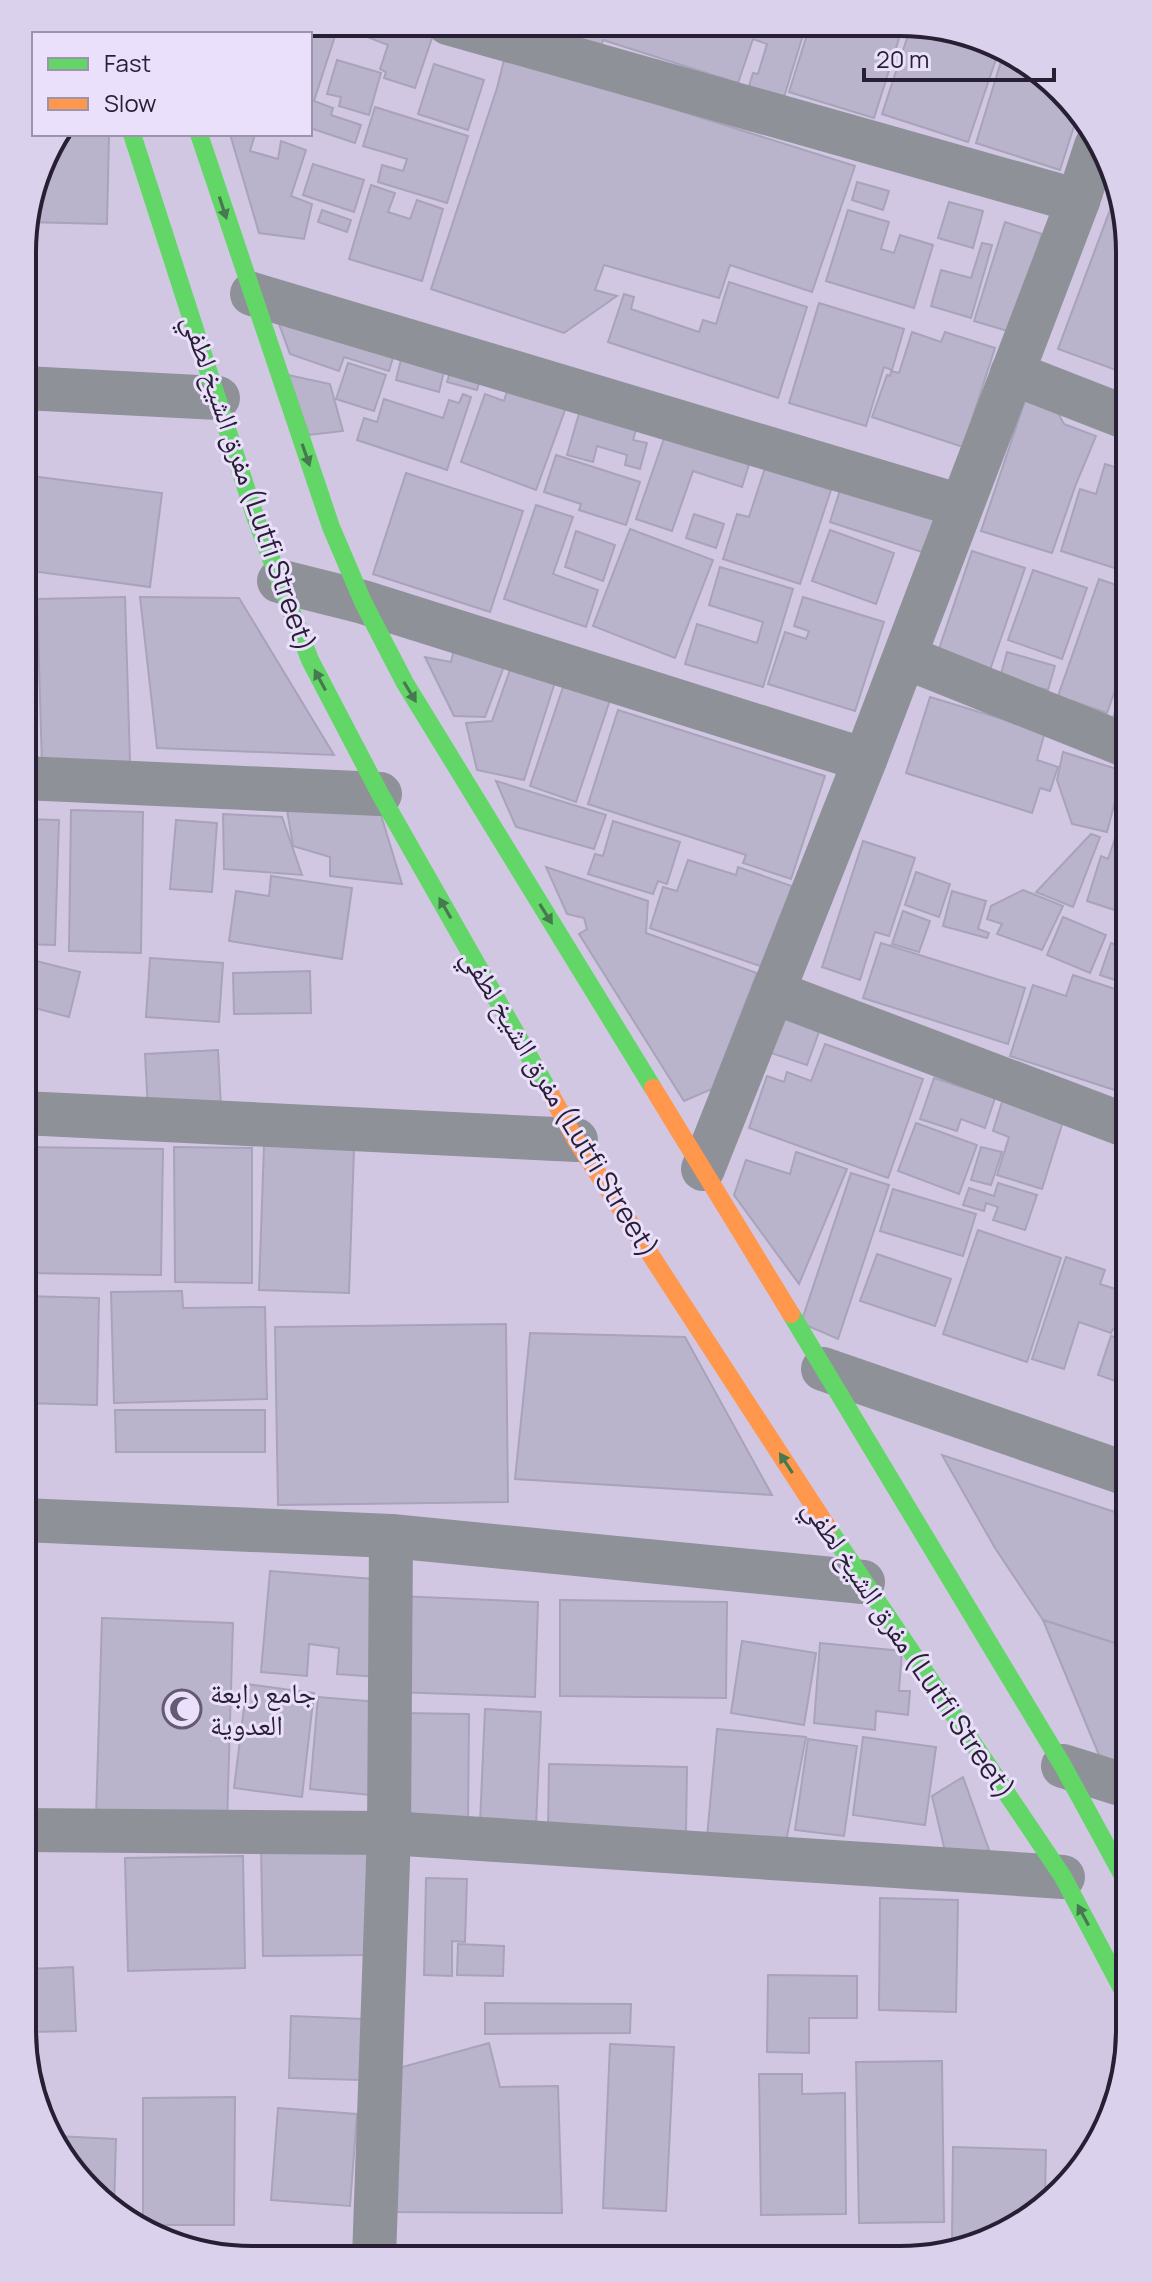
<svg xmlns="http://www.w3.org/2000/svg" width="1152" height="2282" font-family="Manrope,'Noto Naskh Arabic',sans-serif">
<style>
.building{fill:#b9b4cb;stroke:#a8a3b9;stroke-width:2}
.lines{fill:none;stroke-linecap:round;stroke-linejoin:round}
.street{stroke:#8e9298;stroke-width:44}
.fast{stroke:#63d668;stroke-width:18}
.slow{stroke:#ff974d;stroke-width:18}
.oneway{fill:#467a4e}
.labels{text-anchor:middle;stroke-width:6;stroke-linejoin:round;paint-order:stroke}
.street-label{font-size:28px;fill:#281f34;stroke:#eae0fc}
.poi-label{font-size:28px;fill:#281f34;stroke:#eae0fc;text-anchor:start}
.rim{fill:none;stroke:#281f34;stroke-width:4}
</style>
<rect width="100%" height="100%" fill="#d2c7e3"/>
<g class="building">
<polygon points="252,22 299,22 295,34 199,33"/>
<polygon points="367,23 398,23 433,35 415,88 384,78 386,72 380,69 388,45 362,35"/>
<polygon points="515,24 806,25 784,97 749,86 753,73 758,74 767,44 753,39 738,83 603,40 600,50"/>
<polygon points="810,25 903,26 874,118 789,92"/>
<polygon points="911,26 935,26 963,36 998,53 968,142 882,114"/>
<polygon points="307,27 335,36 314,101 333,108 331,115 361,125 355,143 310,128 310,34 304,34"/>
<polygon points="1003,55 1051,79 1077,117 1060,170 976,143"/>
<polygon points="505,56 855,166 812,292 730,265 719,298 604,265 595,290 617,296 564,333 431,289 497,88"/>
<polygon points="337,60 381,73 369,115 339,106 341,97 327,94"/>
<polygon points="434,64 484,80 468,130 418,114"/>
<polygon points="375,107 468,136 447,203 378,182 382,165 403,171 407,159 363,146"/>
<polygon points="58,134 109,134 107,224 24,222 46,150"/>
<polygon points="230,134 255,134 250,151 278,159 281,141 306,150 291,196 312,204 304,239 259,233"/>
<polygon points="313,164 364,180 354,212 303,195"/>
<polygon points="857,182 889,191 883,210 852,200"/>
<polygon points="371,185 395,193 388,212 410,219 417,200 443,209 422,281 349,259"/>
<polygon points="949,202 983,211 973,248 938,238"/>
<polygon points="322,210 351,220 347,232 318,222"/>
<polygon points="848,210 889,222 881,249 894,253 900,235 933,245 914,308 826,281"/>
<polygon points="1110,210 1124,216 1130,252 1130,375 1058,349"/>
<polygon points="1005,222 1042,234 1011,332 974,321"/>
<polygon points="982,243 992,245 971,318 931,306 941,270 971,278"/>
<polygon points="729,282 807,307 778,398 608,342 624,294 634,297 631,309 699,332 703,320 716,324"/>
<polygon points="819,303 904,329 892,370 884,367 866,426 789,403"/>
<polygon points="272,305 398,341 389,371 344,357 339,371 290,354"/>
<polygon points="912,332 941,342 945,332 995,348 963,447 872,417 887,375 890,376 891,371 899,373"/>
<polygon points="403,351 446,363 439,392 396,380"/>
<polygon points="454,359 483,368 477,390 447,382"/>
<polygon points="348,363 386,375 374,411 336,399"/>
<polygon points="288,375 330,384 343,431 309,435"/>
<polygon points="511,378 569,399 536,490 461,462 485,394 504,401"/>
<polygon points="1028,392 1050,398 1064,424 1096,436 1076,484 1052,553 981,531"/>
<polygon points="463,394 471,397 447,470 357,440 364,418 377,422 384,399 443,418 449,400 459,403"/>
<polygon points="580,410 637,427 633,440 647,443 640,469 625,465 627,455 597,446 593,462 567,455"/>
<polygon points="669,424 753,452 742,487 693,471 672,531 636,519"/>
<polygon points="556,455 640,482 626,525 579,510 581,504 544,492"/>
<polygon points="1105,464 1130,472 1130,502 1124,521 1130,522 1130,573 1061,551 1080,489 1096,494"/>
<polygon points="765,468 831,490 800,584 723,559 737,514 749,517"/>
<polygon points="406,473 523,511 490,612 373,574"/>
<polygon points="24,475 162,493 150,587 24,570"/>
<polygon points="844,477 942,510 928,554 830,522"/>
<polygon points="536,505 573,517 553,574 598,590 586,627 504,599"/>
<polygon points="694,514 724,524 716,548 686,538"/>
<polygon points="630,529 713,560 675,658 593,626"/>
<polygon points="830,530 894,553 876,604 812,581"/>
<polygon points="576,531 615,545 603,581 565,567"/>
<polygon points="972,551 1025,568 989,673 937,655"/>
<polygon points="720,567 793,589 763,687 685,664 697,624 757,643 763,622 709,605"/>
<polygon points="1033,570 1087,588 1062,659 1008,640"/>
<polygon points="1099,579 1130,590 1130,648 1107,713 1058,696"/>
<polygon points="125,597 130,762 42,764 37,599"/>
<polygon points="140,597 239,598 334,755 157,748"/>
<polygon points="803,597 884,622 855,711 768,684 785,632 806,639 809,631 794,626"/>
<polygon points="455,645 506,661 485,717 454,716 425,657 451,662"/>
<polygon points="1007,652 1055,666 1048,690 1000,678"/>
<polygon points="1128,666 1130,666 1130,723 1113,719"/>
<polygon points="511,667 555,682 524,780 477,770 466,723 492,721"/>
<polygon points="564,684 610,700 576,802 530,786"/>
<polygon points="930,697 1045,732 1037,760 1058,767 1050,791 1040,788 1032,813 906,773"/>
<polygon points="618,710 825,776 791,879 743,863 746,855 588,804"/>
<polygon points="1063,752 1123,771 1107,832 1072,824 1057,780"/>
<polygon points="496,781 606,815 594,849 516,827"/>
<polygon points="1130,794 1130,915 1087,901 1101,856 1108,859"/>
<polygon points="71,810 143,812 141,953 69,951"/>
<polygon points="287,810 381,815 402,884 330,876 330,857 293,846"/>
<polygon points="223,814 282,817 302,875 224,869"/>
<polygon points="23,819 59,820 55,945 23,944"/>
<polygon points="176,820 217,823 212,892 170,889"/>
<polygon points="613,821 680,842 667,884 658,881 653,894 588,874 595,854 603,856"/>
<polygon points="1091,834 1100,837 1073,907 1036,892"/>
<polygon points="863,841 915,858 889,936 875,932 860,980 822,967"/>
<polygon points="688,860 736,875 738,867 792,886 763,967 650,928 663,887 677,891"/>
<polygon points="546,867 648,901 646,933 757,973 712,1089 684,1101 579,934 587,929 584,918 567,914"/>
<polygon points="916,872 950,884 939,917 905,905"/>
<polygon points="271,876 352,888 342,959 229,941 236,891 269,896"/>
<polygon points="1023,890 1063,906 1042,950 997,934 1002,924 987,919 991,906"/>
<polygon points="952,891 986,901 978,929 989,933 987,938 943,926"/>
<polygon points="903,911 930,921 919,952 892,944"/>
<polygon points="1063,917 1106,935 1090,973 1047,955"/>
<polygon points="881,943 1025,988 1008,1044 863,998"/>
<polygon points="1111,943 1130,950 1130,985 1100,975"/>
<polygon points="150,958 223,963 219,1022 146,1017"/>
<polygon points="32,960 80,972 69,1017 23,1005 23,994"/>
<polygon points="310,971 311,1013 234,1014 233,973"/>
<polygon points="1073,975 1130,994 1130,1095 1010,1056 1033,985 1066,996"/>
<polygon points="781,1016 820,1029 807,1065 768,1052"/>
<polygon points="825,1044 923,1079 888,1178 749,1128 767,1076 784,1082 787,1072 811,1081"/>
<polygon points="218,1050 221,1108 148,1110 145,1054"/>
<polygon points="934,1078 995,1098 985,1128 961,1119 957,1131 920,1119"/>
<polygon points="1005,1092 1066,1112 1042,1189 997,1175 1009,1137 993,1131"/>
<polygon points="916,1123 977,1145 959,1194 898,1171"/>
<polygon points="264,1145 354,1149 349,1293 259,1290"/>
<polygon points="23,1147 163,1149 161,1275 23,1273"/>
<polygon points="174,1147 252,1148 252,1283 175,1282"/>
<polygon points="981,1147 1002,1152 991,1185 971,1180"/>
<polygon points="796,1152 847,1169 799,1284 734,1195 746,1160 790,1174"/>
<polygon points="851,1173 889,1185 838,1339 801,1323"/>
<polygon points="998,1183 1037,1195 1025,1230 993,1220 998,1207 986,1203 984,1211 963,1205 969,1188 994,1196"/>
<polygon points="893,1189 976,1214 963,1256 880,1231"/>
<polygon points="978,1230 1061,1258 1027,1362 943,1334"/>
<polygon points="877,1254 951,1279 935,1326 860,1301"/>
<polygon points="1066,1257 1105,1270 1100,1284 1128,1293 1130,1287 1130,1335 1113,1329 1111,1333 1079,1322 1064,1369 1032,1359"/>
<polygon points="182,1291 183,1308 265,1307 267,1399 114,1403 111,1292"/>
<polygon points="23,1296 99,1298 97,1405 23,1403"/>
<polygon points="506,1324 508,1502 278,1505 275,1327"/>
<polygon points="530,1333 685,1337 772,1495 515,1479"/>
<polygon points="1111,1336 1130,1342 1130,1386 1098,1375"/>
<polygon points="115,1410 265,1410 265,1452 116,1452"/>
<polygon points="942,1455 1130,1517 1130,1648 1043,1620 995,1548"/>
<polygon points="270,1571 387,1580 378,1677 337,1674 339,1648 309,1644 307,1676 261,1672"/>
<polygon points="398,1596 538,1602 535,1697 395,1692"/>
<polygon points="560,1600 727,1602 726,1698 560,1696"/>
<polygon points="102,1618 233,1623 227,1823 96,1818"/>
<polygon points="1043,1620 1130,1648 1130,1771 1104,1767"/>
<polygon points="742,1641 816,1653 804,1725 731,1713"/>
<polygon points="820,1643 902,1651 899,1691 910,1691 908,1715 876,1711 875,1730 814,1723"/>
<polygon points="247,1684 314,1693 302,1797 234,1788"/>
<polygon points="318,1697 378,1702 370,1795 310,1789"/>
<polygon points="485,1709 541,1712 536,1826 480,1823"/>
<polygon points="402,1713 469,1714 468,1828 401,1827"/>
<polygon points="717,1729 806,1737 786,1842 707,1837"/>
<polygon points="863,1737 936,1747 925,1825 853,1815"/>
<polygon points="808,1739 857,1746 844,1836 795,1830"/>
<polygon points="549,1764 687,1767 686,1833 548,1831"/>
<polygon points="963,1777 989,1850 948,1864 932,1796"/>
<polygon points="372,1845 373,1955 263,1956 261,1846"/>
<polygon points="243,1856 245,1968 128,1971 125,1858"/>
<polygon points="426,1878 467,1879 465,1942 452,1941 452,1976 424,1975"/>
<polygon points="880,1898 958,1900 956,2012 879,2010"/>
<polygon points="458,1944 504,1946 503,1976 457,1975"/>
<polygon points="73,1967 76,2031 31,2032 29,1969"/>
<polygon points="768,1975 857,1976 857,2018 809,2018 809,2053 767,2052"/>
<polygon points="485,2003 631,2004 630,2033 485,2034"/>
<polygon points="291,2016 363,2019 362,2080 289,2078"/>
<polygon points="489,2043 500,2087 558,2086 562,2213 387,2212 388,2071"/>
<polygon points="610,2044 674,2047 666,2211 603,2208"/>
<polygon points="942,2061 944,2222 859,2223 856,2062"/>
<polygon points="759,2074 802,2074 802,2094 845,2093 846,2214 761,2215"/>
<polygon points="235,2097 234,2225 148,2225 143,2222 143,2098"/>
<polygon points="278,2108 357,2114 350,2206 271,2200"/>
<polygon points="56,2136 116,2139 114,2209 101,2203"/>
<polygon points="953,2147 1046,2150 1045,2197 986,2239 952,2239"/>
</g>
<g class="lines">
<g class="street">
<polyline points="448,23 1078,201"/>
<polyline points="252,294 961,506"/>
<polyline points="1012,373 1130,419"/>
<polyline points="24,388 218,398"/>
<polyline points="279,581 363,602 865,760"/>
<polyline points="905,657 1130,747"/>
<polyline points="23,778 380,794"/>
<polyline points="773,992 1130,1127"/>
<polyline points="23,1113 576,1140"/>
<polyline points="703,1169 865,760 1078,201 1096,146"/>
<polyline points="823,1369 1130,1475"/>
<polyline points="23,1520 391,1536 863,1582"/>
<polyline points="1063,1766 1130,1787"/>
<polyline points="22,1830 389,1833 1063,1877"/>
<polyline points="374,2258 389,1833 391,1536"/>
</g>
<g class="fast">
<polyline points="132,134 256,519 310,660 380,794 551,1095"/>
<polyline points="199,134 331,527 363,602 405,683 653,1088"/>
<polyline points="791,1314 1063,1766 1130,1889"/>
<polyline points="828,1528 1063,1877 1129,2002"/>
</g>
<g class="slow">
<polyline points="653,1088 791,1314"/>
<polyline points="551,1095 576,1140 828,1528"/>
</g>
</g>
<defs><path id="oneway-solid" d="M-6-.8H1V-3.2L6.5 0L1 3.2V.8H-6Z" transform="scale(2)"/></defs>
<g class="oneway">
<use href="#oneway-solid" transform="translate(223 208) rotate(72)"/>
<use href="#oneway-solid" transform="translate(306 455) rotate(71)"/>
<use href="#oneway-solid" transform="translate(320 680) rotate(-118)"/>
<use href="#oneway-solid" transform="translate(410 692) rotate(59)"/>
<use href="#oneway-solid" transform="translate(445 908) rotate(-120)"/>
<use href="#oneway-solid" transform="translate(546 914) rotate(58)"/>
<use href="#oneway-solid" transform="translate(786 1463) rotate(-123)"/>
<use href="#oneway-solid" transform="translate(1083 1915) rotate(-118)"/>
</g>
<defs>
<g id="mosque-ring" transform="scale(2)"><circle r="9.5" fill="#eae0fc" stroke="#645a71" stroke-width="1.5"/><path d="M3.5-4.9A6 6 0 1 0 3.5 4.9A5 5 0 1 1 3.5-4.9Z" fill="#645a71"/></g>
</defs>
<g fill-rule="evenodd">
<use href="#mosque-ring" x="182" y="1709"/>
</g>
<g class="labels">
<g class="street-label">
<text transform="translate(249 483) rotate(71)" y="10">مفرق الشيخ لطفي (Lutfi Street)</text>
<text transform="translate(560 1103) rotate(59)" y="10">مفرق الشيخ لطفي (Lutfi Street)</text>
<text transform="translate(909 1649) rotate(56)" y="10">مفرق الشيخ لطفي (Lutfi Street)</text>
</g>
<g class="poi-label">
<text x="210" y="1703">جامع رابعة<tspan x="210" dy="32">العدوية</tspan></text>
</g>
</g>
<path d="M0 0H1152V2282H0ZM252 36H900A216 216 0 0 1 1116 252V2030A216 216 0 0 1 900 2246H252A216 216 0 0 1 36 2030V252A216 216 0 0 1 252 36Z" fill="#dad1ec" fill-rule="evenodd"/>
<path class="rim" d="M252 36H900A216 216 0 0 1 1116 252V2030A216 216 0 0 1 900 2246H252A216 216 0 0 1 36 2030V252A216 216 0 0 1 252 36Z"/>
<rect x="32" y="32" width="280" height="104" fill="#eae0fc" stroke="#9c93ac" stroke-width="2"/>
<rect x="48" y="58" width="40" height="12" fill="#63d668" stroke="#9c93ac" stroke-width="2"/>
<text x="104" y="72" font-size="24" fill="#281f34">Fast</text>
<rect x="48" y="98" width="40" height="12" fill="#ff974d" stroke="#9c93ac" stroke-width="2"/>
<text x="104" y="112" font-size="24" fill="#281f34">Slow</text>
<path d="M864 68v12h190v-12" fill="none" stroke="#281f34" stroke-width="4"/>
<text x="876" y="68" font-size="24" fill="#281f34" stroke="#eae0fc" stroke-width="6" paint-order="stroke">20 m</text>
</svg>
